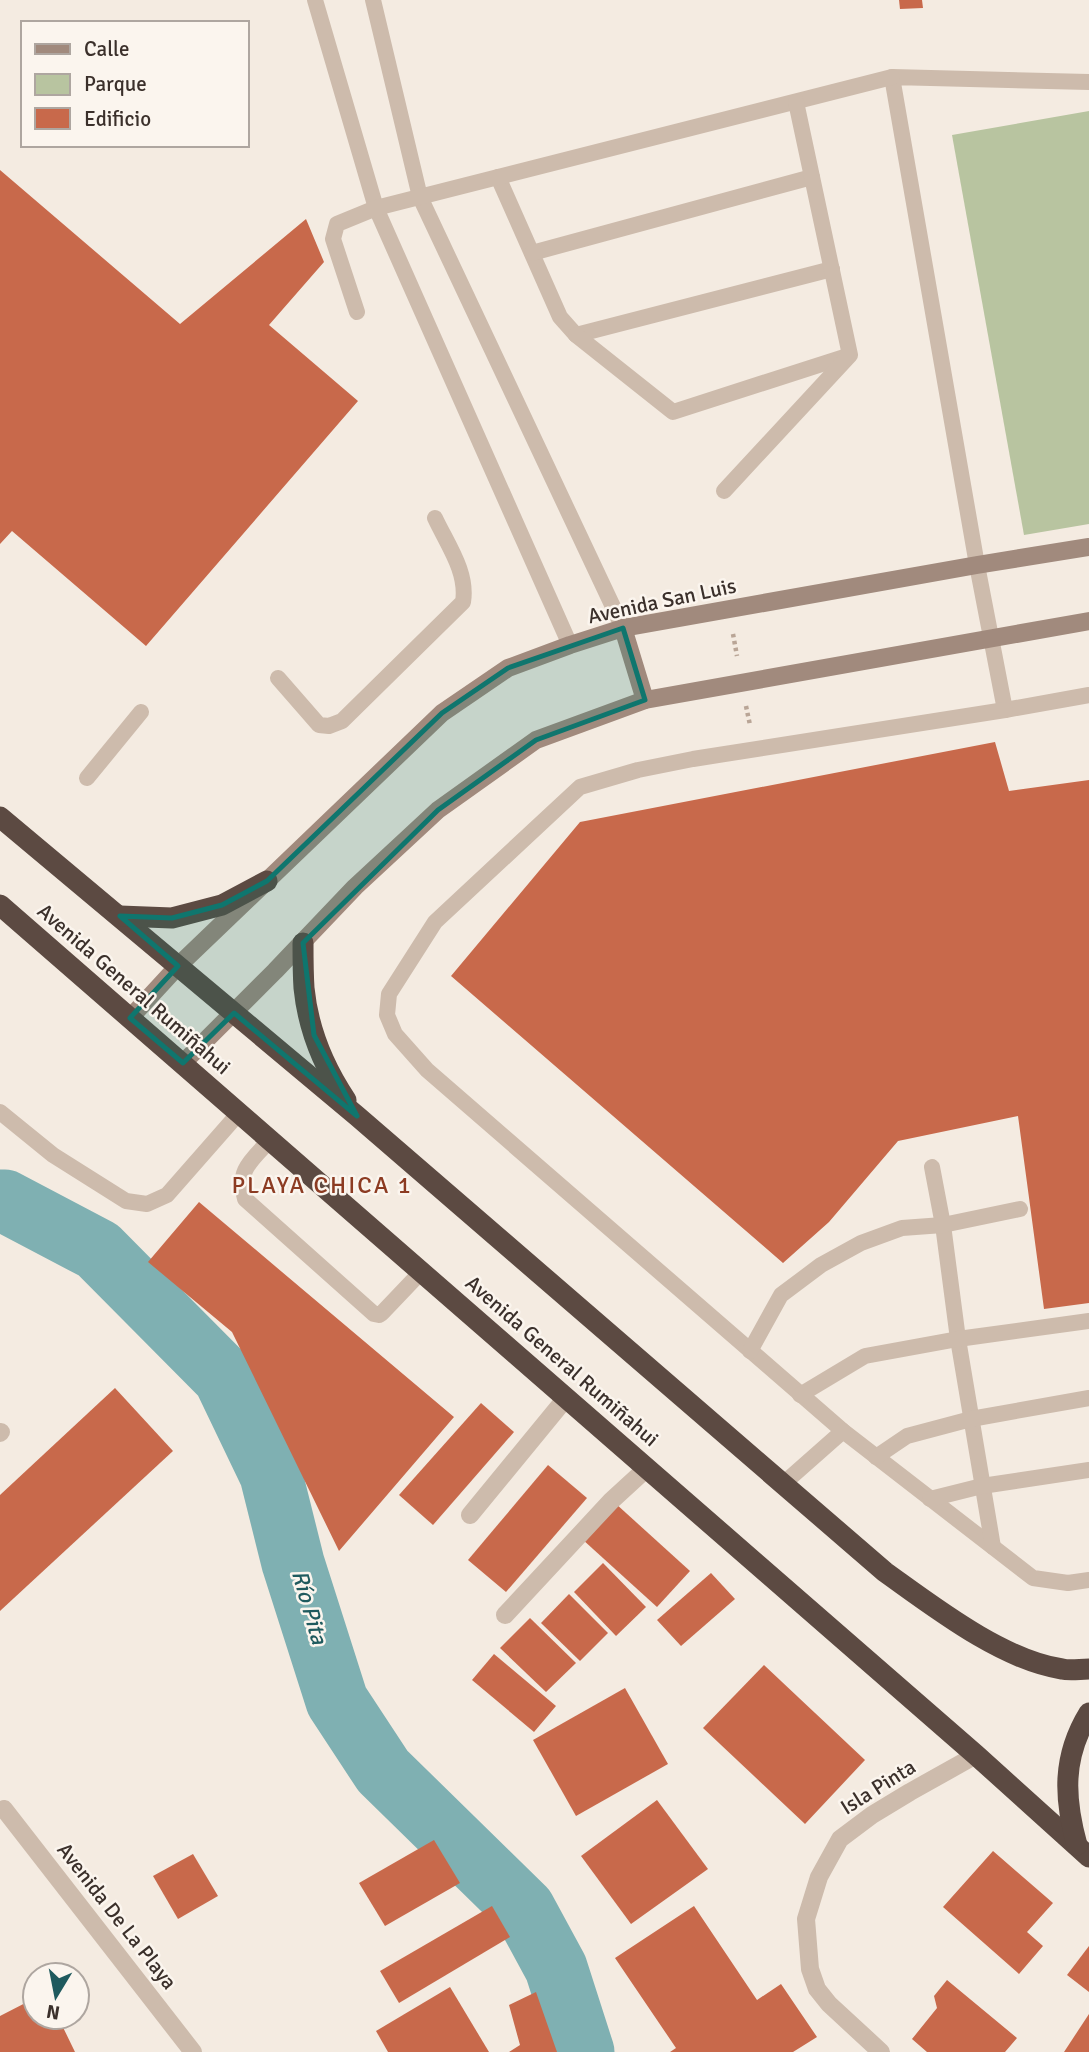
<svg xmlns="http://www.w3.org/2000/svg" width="1089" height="2052" font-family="Signika,sans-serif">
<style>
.green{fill:#b8c4a0}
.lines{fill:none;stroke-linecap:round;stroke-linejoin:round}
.river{stroke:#7fb0b2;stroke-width:63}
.building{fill:#c8694b}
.path{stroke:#b9a596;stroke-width:4.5;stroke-dasharray:3.5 3.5;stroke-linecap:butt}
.lane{stroke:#cdbbac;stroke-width:16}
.street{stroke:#cdbbac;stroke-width:18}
.secondary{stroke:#a18a7d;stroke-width:18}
.highway{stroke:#5c4a42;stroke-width:21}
.marked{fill:#0f766e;fill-opacity:0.2;stroke:#0f766e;stroke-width:5;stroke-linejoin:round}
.labels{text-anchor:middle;stroke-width:5;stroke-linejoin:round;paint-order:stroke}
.street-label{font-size:21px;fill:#3b302b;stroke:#fbf5ee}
.water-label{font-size:23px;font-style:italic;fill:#1f5a5e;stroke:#fbf5ee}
.quarter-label{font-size:24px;letter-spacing:2px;fill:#8c3b22;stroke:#fbf5ee}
</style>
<rect width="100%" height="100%" fill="#f4ebe1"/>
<polygon class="green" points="1089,111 1089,524 1024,535 952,135"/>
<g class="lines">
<polyline class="river" points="0,1201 5,1201 98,1250 224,1377 271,1475 293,1563 337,1701 383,1771 524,1909 556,1968 583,2052"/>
</g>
<g class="building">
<polygon points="899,0 922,0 923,8 900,9"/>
<polygon points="0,170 180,324 306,219 324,262 269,325 358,401 146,646 12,531 0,544"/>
<polygon points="995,742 1009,791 1089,780 1089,1303 1044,1309 1018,1116 898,1141 829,1222 783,1263 451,976 580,822"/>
<polygon points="199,1202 454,1417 339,1551 232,1332 148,1262"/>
<polygon points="115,1388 173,1451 0,1611 0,1495"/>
<polygon points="481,1403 514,1432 433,1525 399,1495"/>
<polygon points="548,1465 587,1498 506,1592 468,1560"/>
<polygon points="615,1503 690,1571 657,1607 582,1539"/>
<polygon points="603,1563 646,1607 616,1636 574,1592"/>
<polygon points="711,1573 735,1599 681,1646 657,1620"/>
<polygon points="569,1594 608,1633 580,1661 541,1623"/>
<polygon points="530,1618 576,1663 546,1692 500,1648"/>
<polygon points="494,1654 556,1706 534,1732 472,1680"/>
<polygon points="764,1665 865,1760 805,1824 703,1728"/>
<polygon points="625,1688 668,1764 576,1816 533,1740"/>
<polygon points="657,1800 708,1869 631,1924 581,1856"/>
<polygon points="434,1840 460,1883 385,1926 359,1883"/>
<polygon points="993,1851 1053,1903 1027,1932 1043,1946 1019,1974 943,1907"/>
<polygon points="193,1854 218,1896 178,1919 153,1876"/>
<polygon points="492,1906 510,1937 399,2003 380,1971"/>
<polygon points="694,1906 757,2000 781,1984 817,2037 793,2052 670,2052 676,2048 615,1958"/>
<polygon points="1089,1946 1089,1992 1067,1975"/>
<polygon points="947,1980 1017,2038 1005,2052 927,2052 912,2039 937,2008 934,1996"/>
<polygon points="450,1987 489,2052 388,2052 376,2031"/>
<polygon points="536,1992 557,2052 509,2052 520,2045 509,2005"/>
<polygon points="35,1998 35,2017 58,2017 75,2052 0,2052 0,2016"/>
<polygon points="1089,2014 1089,2052 1064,2052"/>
</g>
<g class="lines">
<g class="path">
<polyline points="733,634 737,656"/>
<polyline points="746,706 750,725"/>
</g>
<g class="lane">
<polyline points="315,0 376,208 570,645"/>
<polyline points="373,0 420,197 623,628"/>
<polyline points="1089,82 892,77 977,565 1005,710 1089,695"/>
<polyline points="498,177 560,317 576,335 832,269"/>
<polyline points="532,253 812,177"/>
<polyline points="357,312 333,239 337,224 376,208 892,77"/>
<polyline points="576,335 673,412 847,356"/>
<polyline points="724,491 850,355 796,102"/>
<path d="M278,678L319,725L329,726L342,721L463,602C468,572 447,544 435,518"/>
<polyline points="1005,710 693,759 638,770 580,787 435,922 389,994 387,1015 395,1034 427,1070 843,1431 1033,1578 1068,1583 1089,1580"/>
<polyline points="87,778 141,712"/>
<polyline points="0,1112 53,1155 126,1201 147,1204 167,1195 239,1113"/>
<path d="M270,1140C252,1160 236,1170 245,1199L374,1314L379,1315L382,1313L422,1271"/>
<polyline points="932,1167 943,1225 958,1339 993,1547"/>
<polyline points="750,1351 781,1295 821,1265 861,1243 902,1228 943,1225 1020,1209"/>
<polyline points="800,1395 865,1356 958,1339 1089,1321"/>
<polyline points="876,1457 907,1436 971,1419 1089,1398"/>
<polyline points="783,1484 843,1431"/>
<polyline points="930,1499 982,1486 1089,1470"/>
</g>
<g class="street">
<polyline points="0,1433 1,1432"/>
<polyline points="470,1515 566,1398"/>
<polyline points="505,1615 611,1501 647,1468"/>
<polyline points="4,1809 193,2052"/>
<polyline points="881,2052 829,2004 817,1989 810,1969 806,1919 819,1877 840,1839 872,1815 910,1792 976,1755"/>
</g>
<g class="secondary">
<polyline points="623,628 645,700"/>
<polyline points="130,1018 178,966 442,713 508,668 570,645 623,628 977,565 1089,547"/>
<polyline points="183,1063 275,971 355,887 438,810 536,740 645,700 1089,621"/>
</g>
<g class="highway">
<path d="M0,817L357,1116L885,1572C934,1607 1002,1660 1062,1669C1070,1671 1080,1669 1089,1669"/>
<polyline points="0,905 976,1755 1089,1857"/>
<polyline points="120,916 172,918 222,905 267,881"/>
<path d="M303,943C303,958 303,973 304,988C308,1028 324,1067 346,1100"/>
<path d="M1077,1845C1064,1798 1062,1757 1089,1713"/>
</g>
</g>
<path class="marked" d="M623,628L645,700L536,740L438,810L303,943L314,1035L357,1116L234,1013L183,1063L130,1018L178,966L120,916L172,918L222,905L267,881L442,713L508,668Z"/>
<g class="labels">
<g class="street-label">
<text transform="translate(662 601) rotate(-12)" y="7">Avenida San Luis</text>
<text transform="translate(134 989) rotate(41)" y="7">Avenida General Rumiñahui</text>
<text transform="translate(562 1361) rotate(41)" y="7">Avenida General Rumiñahui</text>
<text transform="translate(878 1787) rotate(-32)" y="7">Isla Pinta</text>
<text transform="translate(117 1916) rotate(52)" y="7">Avenida De La Playa</text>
</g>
<g class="water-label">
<text transform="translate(310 1607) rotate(74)" y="8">Río Pita</text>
</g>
<g class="quarter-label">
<text x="322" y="1193">PLAYA CHICA 1</text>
</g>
</g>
<rect x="21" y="21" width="228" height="126" fill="#fbf5ee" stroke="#aea6a0" stroke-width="2"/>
<rect x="35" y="44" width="35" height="10" fill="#a18a7d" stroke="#aea6a0" stroke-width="2"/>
<text x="84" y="56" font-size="21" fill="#3b302b">Calle</text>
<rect x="35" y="74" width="35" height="21" fill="#b8c4a0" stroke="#aea6a0" stroke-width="2"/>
<text x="84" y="91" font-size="21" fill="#3b302b">Parque</text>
<rect x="35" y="108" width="35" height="21" fill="#c8694b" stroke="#aea6a0" stroke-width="2"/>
<text x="84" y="126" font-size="21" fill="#3b302b">Edificio</text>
<g transform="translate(56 1996) rotate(190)"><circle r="33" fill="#fbf5ee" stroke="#aea6a0" stroke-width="2"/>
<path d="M0-5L12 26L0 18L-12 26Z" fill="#1f5a5e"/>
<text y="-10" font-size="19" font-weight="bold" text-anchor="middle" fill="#3b302b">N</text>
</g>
</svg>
